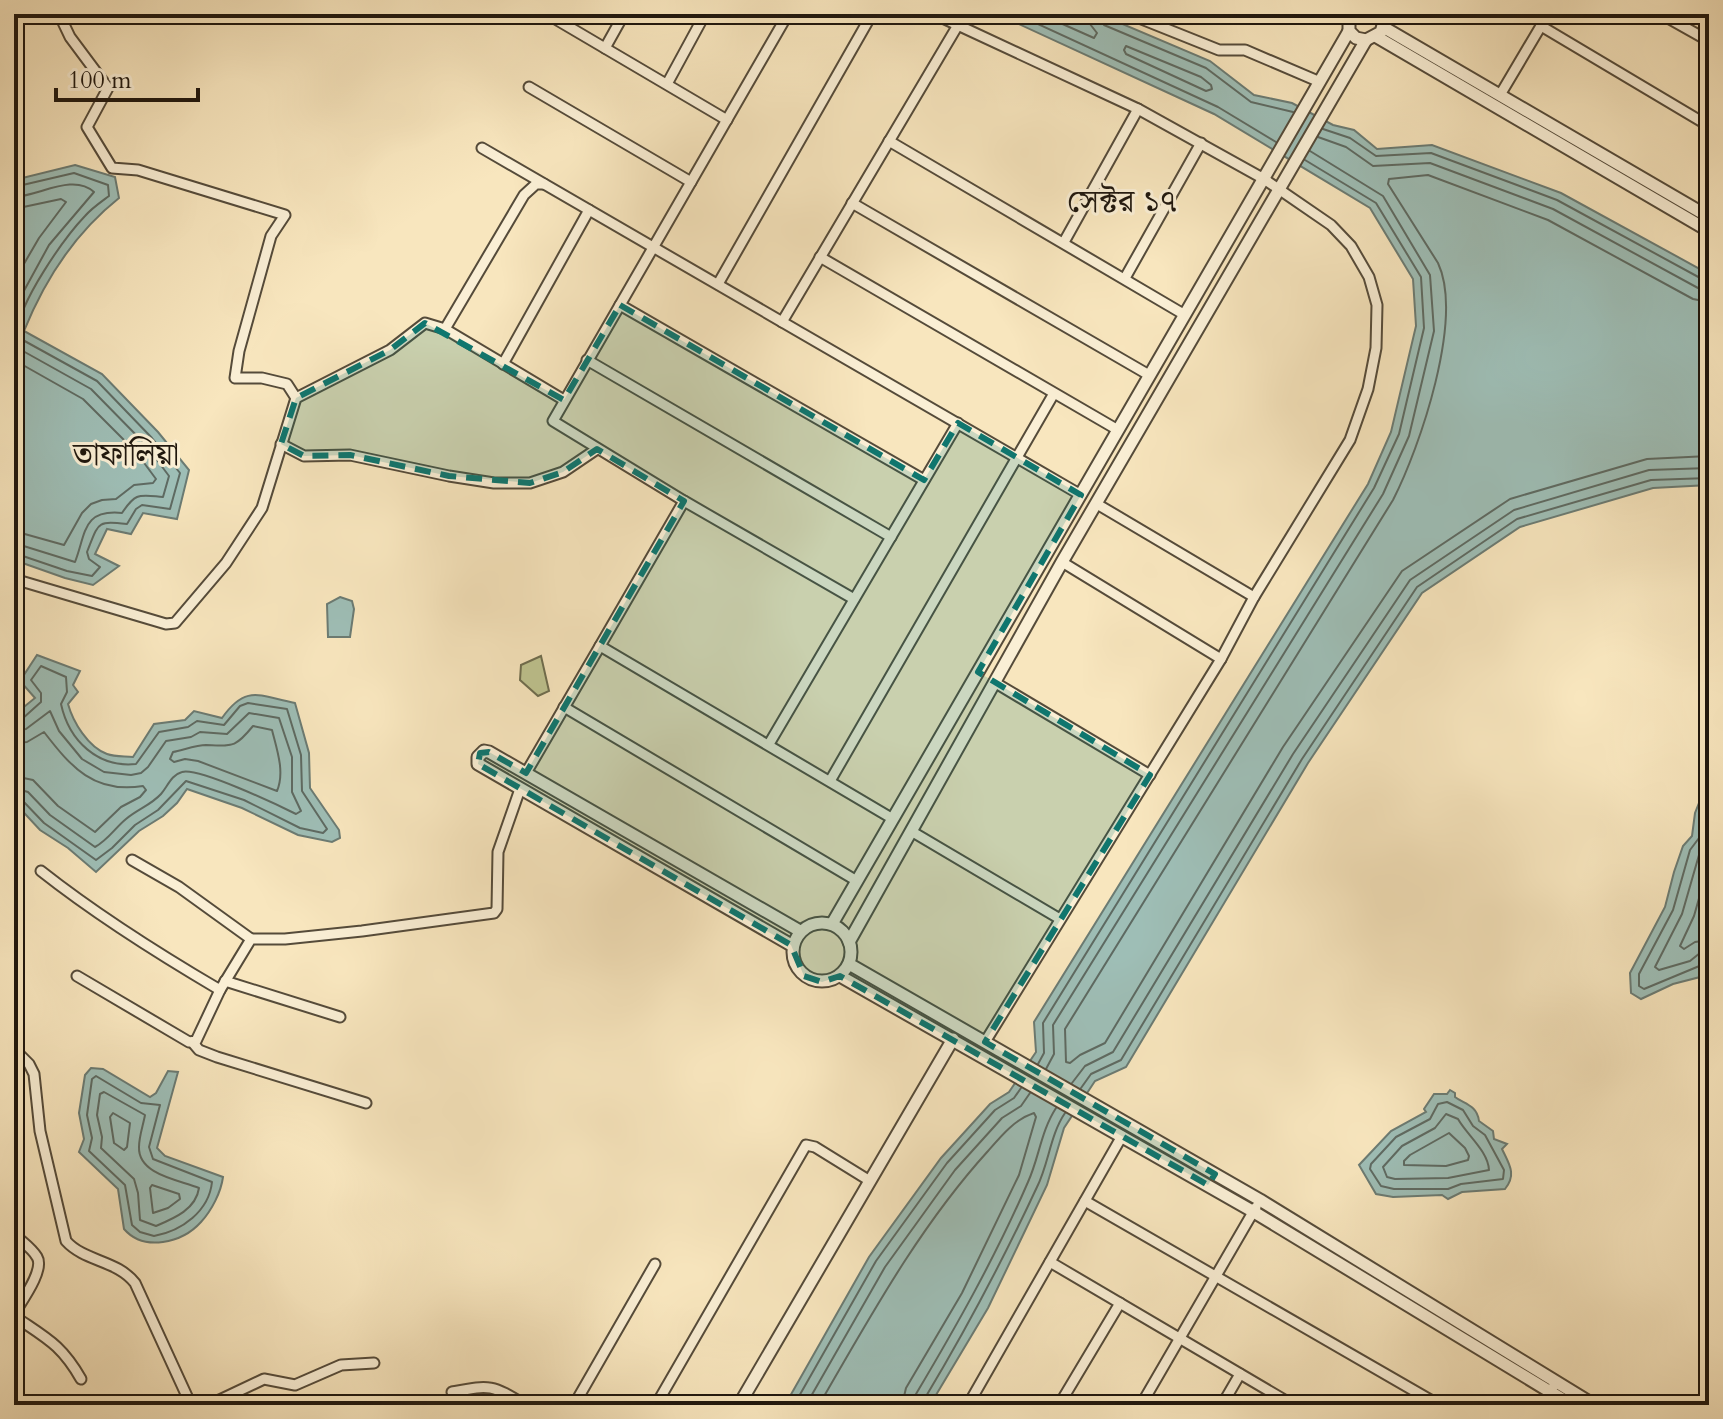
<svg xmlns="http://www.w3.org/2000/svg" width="1723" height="1419" font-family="Cardo,'Noto Serif Bengali',serif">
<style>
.green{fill:#bfc490;stroke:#6f6e4f;stroke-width:2}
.water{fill:#9ebeb6;stroke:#6b7b73;stroke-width:2}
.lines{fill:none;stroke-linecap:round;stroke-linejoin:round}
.shore{stroke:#5e6a62;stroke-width:2}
.minor-casing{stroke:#554b3a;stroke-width:13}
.tertiary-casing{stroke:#554b3a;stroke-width:15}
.minor{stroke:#faefd5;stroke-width:9}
.tertiary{stroke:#faefd5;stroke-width:11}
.marked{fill:#0f766e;fill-opacity:0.2;stroke:#0f766e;stroke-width:6;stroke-dasharray:16 10;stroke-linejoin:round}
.labels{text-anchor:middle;stroke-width:6;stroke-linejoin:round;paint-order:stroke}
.quarter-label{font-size:32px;fill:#1f170e;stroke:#faefd5}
</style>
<rect width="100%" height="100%" fill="#f8e6be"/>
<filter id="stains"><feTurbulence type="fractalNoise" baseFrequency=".0025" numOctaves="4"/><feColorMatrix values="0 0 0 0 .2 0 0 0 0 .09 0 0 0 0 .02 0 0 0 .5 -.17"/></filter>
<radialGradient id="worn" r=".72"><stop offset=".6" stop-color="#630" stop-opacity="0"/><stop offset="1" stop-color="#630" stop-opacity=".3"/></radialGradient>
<polygon class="green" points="541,656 549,691 538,696 520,680 521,665"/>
<g class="water">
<polygon points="997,14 1099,14 1210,61 1254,95 1292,103 1333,125 1354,130 1377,149 1432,145 1561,193 1709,274 1709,485 1653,488 1520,527 1422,593 1308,763 1126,1067 1095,1081 1064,1128 1047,1185 988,1308 930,1405 785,1405 869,1257 941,1158 990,1104 1009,1092 1036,1052 1034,1022 1368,484 1391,432 1416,326 1413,279 1370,208 1214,114"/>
<path d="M75,165L115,177L119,198C75,233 45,279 24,331L102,374L158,432L189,470L177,519L143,513L131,534L107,529L95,554L119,566L93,585L65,578L14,560V180Z"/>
<polygon points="340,597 352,601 354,609 350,637 328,637 327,604"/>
<path d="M37,655L80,671L73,685L78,692L68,704C73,722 88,747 107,754C115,757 125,756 133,757L154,724L185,720L194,711L222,718C246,684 259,696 295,703L309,753L310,788L339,830L340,838L332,842L298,835L242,808L187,789L177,803L163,816L139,831L96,872L68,848L40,830L14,802V715L35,698L20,681Z"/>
<polygon points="1709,778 1709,967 1700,977 1673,984 1641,999 1631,993 1630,973 1665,907 1674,872 1683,846 1692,836 1695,813"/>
<path d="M91,1068L103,1069L150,1097L156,1093L168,1071L178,1072L157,1148L165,1156L223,1177C221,1192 212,1210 201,1222C182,1243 144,1252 124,1229L118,1189L79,1152L84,1139L79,1113L85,1075Z"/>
<path d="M1450,1090L1455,1093V1097C1464,1104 1477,1105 1479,1121L1493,1131L1494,1139L1507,1144L1502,1149C1509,1164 1517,1174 1505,1189L1462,1192L1448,1199L1442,1195L1393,1197L1376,1194L1359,1165L1391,1131L1426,1112L1424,1109L1434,1094H1447Z"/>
</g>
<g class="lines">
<g class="shore">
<polyline points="1016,14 1218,107 1276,142"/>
<polyline points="1040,14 1094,38 1097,33 1090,24 1089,14"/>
<polyline points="1099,14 1100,20 1104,25 1206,68 1251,102 1293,112"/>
<polygon points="1126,46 1201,77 1211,85 1212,89 1206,91 1126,54 1124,50"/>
<polyline points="1323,129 1350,138 1376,156 1431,153 1557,200 1702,279 1709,280"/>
<polyline points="1318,137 1346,147 1373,166 1430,163 1553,209 1698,288 1709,290"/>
<path d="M14,187L74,173L108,185L109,196C101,202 92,208 85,216C64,238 19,302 17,333L21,339L97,381L152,438L180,473L170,509L142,505L136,509L127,524C96,521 99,522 87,552L89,559L100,567L92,576L67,571L14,553"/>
<path d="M14,197C39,196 73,173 94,192L49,245L14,309"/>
<polyline points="14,209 61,199 66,202 39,238 14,281"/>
<path d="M1709,302L1693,299L1548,220L1428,175L1389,179L1388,184L1438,263C1464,319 1420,447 1393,500L1065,1029L1066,1062L1070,1063L1080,1055L1105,1043L1283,747L1402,571L1510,499L1647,459L1709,456"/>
<path d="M14,346L91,389L145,444L169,476L163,497C139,495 136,492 122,513C82,509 86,534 75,562L14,543"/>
<polyline points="14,360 83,399 136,452 156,479 153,483 134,485 116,499 102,500 91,504 82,513 64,545 14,531"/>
<path d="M14,721L22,719L41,702V693L31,680L41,666L66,677L67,692L61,704C69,741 98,768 136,764L159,732L188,727L197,721L224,725L240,706L248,703L287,709L301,755L302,791L327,829L323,833L300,828L244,800L186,781L158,810L135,825L112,848L96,860L44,823L22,800L14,798"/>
<path d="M253,726L272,730C277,750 285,772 277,791L198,761L185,759L174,762L170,759L173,752C183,750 197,745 206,745C233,746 235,748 253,726Z"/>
<path d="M14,731L26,729L50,711L59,731L82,759L104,772L131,775L141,773L148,767L166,741L191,737L200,732L227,734L249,713L279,718L292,757V792L301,811L296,814C278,805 198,767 182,772C171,775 168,786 161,794C151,805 138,809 126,819C115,828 108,840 95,847L50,815L28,792L14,788"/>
<path d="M14,743L27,742L44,732C71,767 94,794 143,786L146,790L140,797L121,807L95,832L58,806L33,780L14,776"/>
<polyline points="1709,800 1703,815 1699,838 1690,850 1673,910 1639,974 1639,986 1644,989 1709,962"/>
<polyline points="1709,841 1699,855 1682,914 1655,967 1659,970 1690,961 1700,953 1709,952"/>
<polyline points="1709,863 1694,916 1680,946 1684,949 1695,942 1709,940"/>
<polyline points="1038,1064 1044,1053 1043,1023 1374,488 1399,434 1424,328 1421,277 1376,203 1305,160"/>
<polyline points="1046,1069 1054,1054 1053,1025 1383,494 1409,436 1434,331 1430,275 1383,196 1310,151"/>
<path d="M96,1076L141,1103L160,1105L149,1147L153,1159L212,1182C209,1211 182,1231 154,1236L140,1232L132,1225L125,1185L89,1151L92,1138L87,1115L92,1079Z"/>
<polyline points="1072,1083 1085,1066 1113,1052 1293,754 1410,580 1514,510 1649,470 1709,468"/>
<polyline points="1081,1088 1091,1074 1121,1060 1302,759 1417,587 1517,519 1651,480 1709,478"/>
<path d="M104,1092L145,1115C143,1126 139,1136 139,1147C138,1175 180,1180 199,1188C196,1209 175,1218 156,1226L140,1220L138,1193L134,1179L101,1148L102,1137L97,1115L100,1094Z"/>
<polygon points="1447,1102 1463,1110 1473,1126 1485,1135 1504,1170 1503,1179 1461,1184 1448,1189 1394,1189 1381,1186 1370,1169 1371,1164 1396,1137 1430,1119 1438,1104"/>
<polygon points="113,1113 130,1123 127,1147 124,1150 114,1143 110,1117"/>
<path d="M1446,1114L1458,1119C1467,1135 1488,1151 1489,1170L1448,1178L1395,1179L1387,1177L1383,1167L1402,1146L1435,1128Z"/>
<polygon points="1449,1133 1465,1148 1469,1156 1468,1160 1446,1166 1404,1165 1404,1161 1410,1155"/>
<polygon points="152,1185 179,1194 180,1199 168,1208 153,1213 150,1188"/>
<polyline points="794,1405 876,1261 947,1163 995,1110 1014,1098 1021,1088"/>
<polyline points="806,1405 885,1267 955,1170 1002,1118 1021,1106 1030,1093"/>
<path d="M819,1405C870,1317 919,1227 988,1151C1001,1136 1015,1119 1034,1113L1036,1117L1019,1175L962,1293L906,1388L902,1405"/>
<path d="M914,1405L916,1394C957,1325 996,1256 1028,1182C1039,1158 1041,1131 1056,1108"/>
<path d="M924,1405L925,1398C967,1328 1003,1260 1037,1187C1049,1163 1050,1135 1065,1113"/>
</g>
<g class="minor-casing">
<g id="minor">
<polyline points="59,14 70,37 108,88 87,127 112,168 138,170 285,215 271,236 239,351 235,378 262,378 287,384 296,398"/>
<polyline points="547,14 727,120"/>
<polyline points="788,14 553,421 684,501 854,599"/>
<polyline points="934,14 1138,109 1264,179 1331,225 1351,246 1369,277 1377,305 1376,348 1368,389 1350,440 1254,597 1221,659 985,1042"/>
<polyline points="1129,14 1219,50 1245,50 1320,82"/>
<polyline points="1184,14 1188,14"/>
<polyline points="1661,14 1709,41"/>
<polyline points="1541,26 1709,126"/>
<polyline points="605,48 624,14"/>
<polyline points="667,84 705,14"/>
<polyline points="529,87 691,182"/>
<polyline points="1500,95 1548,14"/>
<polyline points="889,141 1185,315"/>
<polyline points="482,148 1081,495"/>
<polyline points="852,203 1149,375"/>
<polyline points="1064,242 1138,109"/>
<polyline points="820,257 1118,430"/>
<polyline points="1125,278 1201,143"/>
<polyline points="718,284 872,14"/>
<polyline points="620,305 924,480"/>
<polyline points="782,322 958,25"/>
<polyline points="445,329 564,400"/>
<polyline points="587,360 891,537"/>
<polyline points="503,364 589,210"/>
<polyline points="281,444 304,456 350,455 449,476 494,483 530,483 563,472 597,449"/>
<polyline points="684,501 600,646 893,819"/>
<polyline points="1097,504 1254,597"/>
<polyline points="1062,562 1221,659"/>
<polyline points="14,579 166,624 175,623 226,563 262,508 296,398 390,350 425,323 445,329 524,195 536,184 544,184"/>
<polyline points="994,682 1150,775"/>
<polyline points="564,707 857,881"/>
<polyline points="769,744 958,423"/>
<polyline points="526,773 600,646"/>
<polyline points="830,781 1053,395"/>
<polyline points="911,831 1060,919"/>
<polyline points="132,860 179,887 251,939"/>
<path d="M41,871C98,916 157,953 220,990L251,939H285L362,931L494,913L497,909L498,852L520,789"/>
<polyline points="77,976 189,1042 196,1041 220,990"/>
<polyline points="225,981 340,1017"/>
<polyline points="193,1043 199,1050 217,1057 366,1103"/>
<path d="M14,1049L29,1064L34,1074L40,1131L66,1241C85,1262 117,1260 135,1283L191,1405"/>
<polyline points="1085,1201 1439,1405"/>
<path d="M14,1234C21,1241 32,1248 37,1257C45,1270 21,1302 14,1314"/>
<polyline points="1050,1262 1293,1405"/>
<path d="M14,1316C46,1338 61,1344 81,1379"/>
<path d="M452,1392C490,1385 491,1384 525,1405"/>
<polyline points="209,1405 264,1379 295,1385 341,1365 374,1363"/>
<polyline points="574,1405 655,1264"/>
<polyline points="656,1405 806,1145 815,1147 870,1181"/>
<polyline points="968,1405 1122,1136"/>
<polyline points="1059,1405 1120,1303"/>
<polyline points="1141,1405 1256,1207"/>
<polyline points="1222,1405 1240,1374"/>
<polyline points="1542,1405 1553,1387"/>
</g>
</g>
<g class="tertiary-casing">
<g id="tertiary">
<polyline points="1349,14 1349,31 1356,38 1366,40 1381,32 1384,22 1382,14"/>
<polyline points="1383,27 1709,217"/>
<polyline points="1377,37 1709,231"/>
<circle cx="822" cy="952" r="29"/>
<polyline points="832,924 1349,31"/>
<polyline points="849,942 1062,562 1366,40"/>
<polyline points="793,946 478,764 478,757 484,751 489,752 800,931"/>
<polyline points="849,964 1260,1200 1594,1405"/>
<polyline points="840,976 1254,1212 1572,1405"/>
<polyline points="739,1405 953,1039"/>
</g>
</g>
<use href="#minor" class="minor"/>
<use href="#tertiary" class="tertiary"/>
</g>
<path class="marked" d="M620,305L924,480L958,423L1081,495L978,672L1150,775L985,1042L1215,1174L1208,1185L840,976L822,982L804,976L791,945L478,764L480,753L489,752L526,773L684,501L597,449L563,472L530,483L449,476L350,455L304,456L281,444L296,398L390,350L425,323L564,400Z"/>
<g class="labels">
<g class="quarter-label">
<text x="1122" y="212">সেক্টর ১৭</text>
<text x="126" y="465">তাফালিয়া</text>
</g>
</g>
<rect width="1723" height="1419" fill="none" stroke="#f8e6be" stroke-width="48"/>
<rect x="16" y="16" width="1691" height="1387" fill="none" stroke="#1f170e" stroke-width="4"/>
<rect x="24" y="24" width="1675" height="1371" fill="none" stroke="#1f170e" stroke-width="2"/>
<path d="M56 88v12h142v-12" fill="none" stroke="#1f170e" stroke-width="4"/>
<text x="68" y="88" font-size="24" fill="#1f170e" stroke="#faefd5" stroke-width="6" paint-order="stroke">100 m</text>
<rect width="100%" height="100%" filter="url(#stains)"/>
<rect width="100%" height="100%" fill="url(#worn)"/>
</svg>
